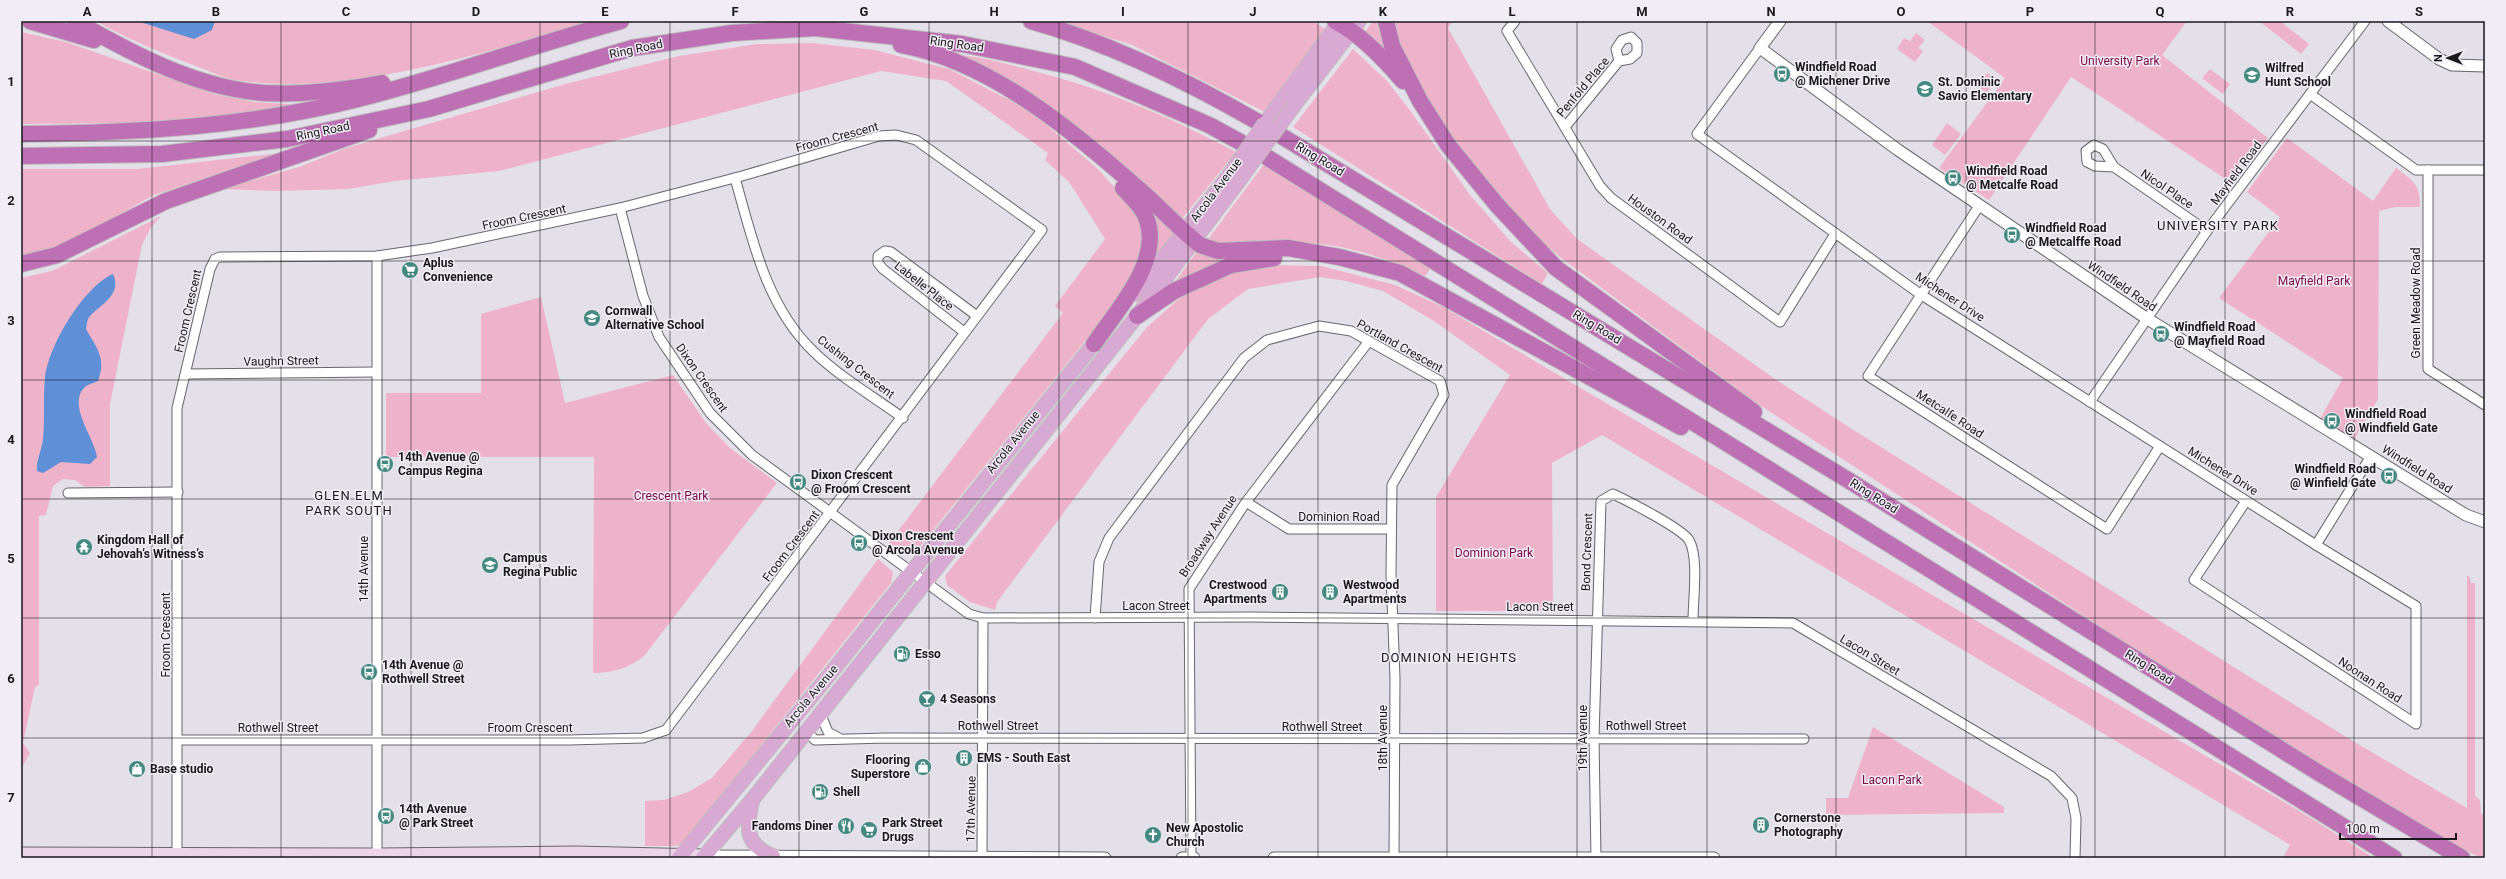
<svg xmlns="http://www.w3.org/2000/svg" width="2506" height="879" font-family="Roboto,sans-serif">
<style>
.green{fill:#eeb3c8}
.water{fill:#5e8fd7}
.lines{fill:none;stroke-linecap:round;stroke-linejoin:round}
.minor-casing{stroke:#69656d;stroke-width:11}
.tertiary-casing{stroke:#69656d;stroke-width:13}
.secondary-casing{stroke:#69656d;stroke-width:15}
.primary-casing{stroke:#bfbebf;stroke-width:16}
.motorway-casing{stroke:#bfbebf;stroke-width:18}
.minor{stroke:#fff;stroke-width:9}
.tertiary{stroke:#fff;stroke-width:11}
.secondary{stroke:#ecd4e9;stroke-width:13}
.primary{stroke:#d8a9d3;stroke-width:14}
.motorway{stroke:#be70b5;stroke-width:16}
.primary-bridge-casing{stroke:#bfbebf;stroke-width:16;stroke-linecap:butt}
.primary-bridge{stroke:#d8a9d3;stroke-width:14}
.grid{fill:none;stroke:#1a181b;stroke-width:1;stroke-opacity:0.55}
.labels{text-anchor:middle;stroke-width:3;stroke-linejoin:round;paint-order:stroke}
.street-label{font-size:12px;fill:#1a181b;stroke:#f1edf6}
.park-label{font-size:12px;fill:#7a0745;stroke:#f1edf6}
.poi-label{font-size:12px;font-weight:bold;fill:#1a181b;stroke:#f1edf6;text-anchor:start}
.neighbourhood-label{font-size:13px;letter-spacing:1px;fill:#1a181b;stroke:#f1edf6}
.neatline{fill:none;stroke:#1a181b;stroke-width:1.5}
.grid-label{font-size:13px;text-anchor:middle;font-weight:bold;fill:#1a181b}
</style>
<rect width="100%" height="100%" fill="#e4e0e9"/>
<g class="green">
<path d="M96,21H592C481,53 351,97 235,80C224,78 214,73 204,69C168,56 129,40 96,21Z"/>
<polygon points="1050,21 1313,21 1326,30 1267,113 1130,44"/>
<polygon points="1373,21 1379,21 1380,35 1390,59 1361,37"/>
<polygon points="1396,21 1453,21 1448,28 1550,209 1577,239 1775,379 1852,429 2351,740 2467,808 2467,576 2469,576 2471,583 2475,583 2475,796 2480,800 2481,814 2485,816 2485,858 2481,858 2435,835 2212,699 1755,402 1560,257 1522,224 1491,189 1449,134 1409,69 1396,35"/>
<polygon points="1927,21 2187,21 2162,55 2268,138 2249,163 2241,162 2229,179 2233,184 2138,121 2136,122 2135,119 2071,77 1989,200 1939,168 2005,78"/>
<polygon points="2259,21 2280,21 2309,44 2301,54"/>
<polygon points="21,32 66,42 214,94 254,102 301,105 202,118 127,123 21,124"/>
<polygon points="1916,33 1925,40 1918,48 1923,51 1915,62 1897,49 1904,38 1910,41"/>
<polygon points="813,43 874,50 949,69 1011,101 1036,116 1098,169 1139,215 1143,242 1141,259 1109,311 914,554 905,554 889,543 1063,313 1055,306 1105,239 1069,182 1045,160 1048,153 946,81 881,71 499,171 395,181 348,189 277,191 223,189 299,167 346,148 569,83 679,56 757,44"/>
<polygon points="1353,49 1387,81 1409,109 1470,195 1511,242 1548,273 1542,284 1293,127"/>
<path d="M962,55C985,58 1007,64 1030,70C1105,89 1168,116 1236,152L1181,220L1100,145L1053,108Z"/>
<polygon points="2210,69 2230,84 2223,94 2202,78"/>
<polygon points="1987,73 1996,79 1987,93 1978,87"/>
<polygon points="1947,123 1961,134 1945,155 1932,145"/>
<path d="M2287,138L2373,201L2396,168C2413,181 2420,183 2420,207H2395L2379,211L2378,399L2354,440L2320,419L2343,378L2219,298L2280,217L2247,192Z"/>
<polygon points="281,153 154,195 63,246 21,255 21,169 137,169"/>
<path d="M1265,163L1295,185L1431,268L1425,276C1401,265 1376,255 1350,249C1308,239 1262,243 1219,244L1209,238Z"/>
<polygon points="1152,214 1174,233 1154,261"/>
<polygon points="161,216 150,229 142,245 110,404 110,486 85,487 75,480 63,479 53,486 46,515 39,516 39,685 35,687 23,743 30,753 21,769 21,278 52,271"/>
<polygon points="1199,249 1242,255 1176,284 1175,282"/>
<polygon points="1266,265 1321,266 1395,285 1443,307 2301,812 2374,858 2283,858 2290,845 2282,840 1602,435 1552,463 1553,611 1436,611 1436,497 1510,375 1434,321 1383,291 1346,281 1320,277 1248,289 1208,319 997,602 995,610 970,602 947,585 945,576 1147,327 1190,289 1227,274"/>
<path d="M541,297L565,403L673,375L706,423L730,448L777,483L644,656C629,668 613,673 593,673L594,457H386V393H481V314Z"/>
<polygon points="878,559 893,572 891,583 682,844 674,846 645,846 645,801 664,800 688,792 712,778 752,731"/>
<polygon points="1873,727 2004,807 2004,813 1826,815 1826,798 1848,798"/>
</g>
<g class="water">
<polygon points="137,21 215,21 212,30 194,39"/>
<path d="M113,274C122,294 103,303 91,315C87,318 87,324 86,329C96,347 107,358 98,381C94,383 89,384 86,386C65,403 96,440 97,457L90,464L61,462L43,473L37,471C36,460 42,450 43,439C45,419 43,398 45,378C48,347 83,287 113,274Z"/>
</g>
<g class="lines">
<g class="minor-casing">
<g id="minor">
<polyline points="1515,21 1507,31 1600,186 1611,198 1780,322 1835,234"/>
<polyline points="1760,48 1697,134 1920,294 2316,545 2416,606 2416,724 2194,580 2246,501"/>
<polyline points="2310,94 2416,170 2485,170"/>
<polyline points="1565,127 1619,61 1630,59 1637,53 1637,43 1631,37 1622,40 1616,49 1619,61"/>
<polyline points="2114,167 2095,166 2087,162 2086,151 2094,145 2103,149 2114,167 2207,231"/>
<polyline points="2428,170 2428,369 2485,405"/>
<path d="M735,178C752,238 766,306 813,351C837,375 874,397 903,418"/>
<polyline points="1979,206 1868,376 2107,529 2160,446"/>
<polyline points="620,208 643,296 659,337 710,413 752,455 969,614 983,618 1254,617 1793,623 2051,776 2072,798 2076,818 2075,858"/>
<polyline points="377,256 377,858"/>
<polyline points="964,332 883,269 878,263 878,256 885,251 891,252 977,316"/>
<polyline points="186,374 376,372"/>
<polyline points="2090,402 2207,231 2365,21"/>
<polyline points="68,493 178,492"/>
<polyline points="1246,502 1289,529 1391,529"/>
<polyline points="2316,545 2371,456"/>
<polyline points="1095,618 1099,562 1109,538 1244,358 1267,340 1319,326 1351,331 1440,381 1444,395 1392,485 1391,575 1395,678 1394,858"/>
<polyline points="820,713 828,732 839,738"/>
<polyline points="806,731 815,740 886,738 1804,739"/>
<polyline points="177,858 177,408 210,269 215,259 220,257 377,256 432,248 620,208 742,176 879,136 896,135 916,140 1042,230 666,730 643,738 569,740 178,740"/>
<polyline points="982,858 983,618"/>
<polyline points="1191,858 1189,589 1246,502 1369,341"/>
<path d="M1596,858L1594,738L1601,501L1613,494C1628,501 1681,528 1689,540C1699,557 1693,600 1693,620"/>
</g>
</g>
<g class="tertiary-casing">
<g id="tertiary">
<polyline points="1780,21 1760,48 1898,150 2146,318 2466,515 2485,522"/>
<polyline points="2388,21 2439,59 2452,65 2485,66"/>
<polyline points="705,856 1105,858"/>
<polyline points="1182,858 1194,858"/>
<polyline points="1274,858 1714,858"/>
</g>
</g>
<g class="secondary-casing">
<polyline id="secondary" points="21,854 377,855 575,853 705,856"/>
</g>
<g class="primary-casing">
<g id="primary">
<polyline points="1295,104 1359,21"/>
<polyline points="1265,123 1340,21"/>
<polyline points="1135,294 1229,175"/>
<path d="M752,801C746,828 745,845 773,856"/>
<polyline points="679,858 830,674 1100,336"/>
<polyline points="703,858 752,800 1137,316 1238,182"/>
</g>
</g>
<g class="motorway-casing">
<g id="motorway">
<polyline points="30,21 94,40"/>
<path d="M75,21C133,54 196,88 264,93C303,95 344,90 382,83"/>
<path d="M1031,21C1110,43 1187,81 1258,122"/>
<path d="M1335,21C1361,34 1385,60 1403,81"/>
<polyline points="1386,21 1392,46 1420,101 1448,145 1497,205 1556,268 1754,412"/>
<path d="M901,45C994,62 1082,138 1151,200C1167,215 1182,231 1200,245L1218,251L1288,248L1339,257L1400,273L1681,427"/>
<path d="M21,134C134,133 248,127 358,99C446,77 532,45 621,21"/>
<polyline points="1283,137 1848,480 2319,773 2462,858"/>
<polyline points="21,156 162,154 287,139 429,109 632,48 732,33 815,28 962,44 1075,67 1209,125 1242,143"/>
<polyline points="1268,158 2394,858"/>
<polyline points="21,264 57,255 166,201 369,130"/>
<polyline points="1137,316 1174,291 1231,265 1274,258"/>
<path d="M1094,344C1116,311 1162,262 1147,220C1143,207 1132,198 1123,188"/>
</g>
</g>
<use href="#minor" class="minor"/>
<use href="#tertiary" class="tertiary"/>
<use href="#secondary" class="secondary"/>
<use href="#primary" class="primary"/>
<use href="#motorway" class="motorway"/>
<g class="primary-bridge-casing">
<g id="primary-bridge">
<polyline points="1229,175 1265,123"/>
<polyline points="1238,182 1295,104"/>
</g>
</g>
<use href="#primary-bridge" class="primary-bridge"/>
</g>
<path class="grid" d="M152,21V858M281,21V858M411,21V858M540,21V858M670,21V858M799,21V858M929,21V858M1059,21V858M1188,21V858M1318,21V858M1447,21V858M1577,21V858M1707,21V858M1836,21V858M1966,21V858M2095,21V858M2225,21V858M2354,21V858M21,141H2485M21,261H2485M21,380H2485M21,499H2485M21,618H2485M21,738H2485"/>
<defs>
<g id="bus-disc" transform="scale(0.9)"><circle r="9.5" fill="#448981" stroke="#f1edf6"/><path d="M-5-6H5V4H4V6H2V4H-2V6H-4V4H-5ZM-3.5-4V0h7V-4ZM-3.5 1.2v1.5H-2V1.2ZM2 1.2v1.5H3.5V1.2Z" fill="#fff"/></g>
<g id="school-disc" transform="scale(0.9)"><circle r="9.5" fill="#448981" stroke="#f1edf6"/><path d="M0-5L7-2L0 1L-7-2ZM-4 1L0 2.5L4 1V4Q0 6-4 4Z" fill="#fff"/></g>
<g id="supermarket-disc" transform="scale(0.9)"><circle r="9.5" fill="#448981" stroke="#f1edf6"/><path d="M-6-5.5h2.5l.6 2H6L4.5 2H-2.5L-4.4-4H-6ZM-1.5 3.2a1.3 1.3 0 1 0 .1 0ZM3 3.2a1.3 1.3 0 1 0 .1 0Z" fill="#fff"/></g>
<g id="temple-disc" transform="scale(0.9)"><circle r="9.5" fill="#448981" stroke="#f1edf6"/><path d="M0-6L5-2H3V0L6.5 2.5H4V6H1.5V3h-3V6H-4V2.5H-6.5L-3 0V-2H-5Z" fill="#fff"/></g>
<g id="building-disc" transform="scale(0.9)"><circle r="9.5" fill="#448981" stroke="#f1edf6"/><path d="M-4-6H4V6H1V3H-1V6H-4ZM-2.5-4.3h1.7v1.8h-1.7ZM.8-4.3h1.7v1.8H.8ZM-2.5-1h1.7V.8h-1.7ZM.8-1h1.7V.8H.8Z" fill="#fff"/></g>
<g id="fuel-disc" transform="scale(0.9)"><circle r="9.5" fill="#448981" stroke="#f1edf6"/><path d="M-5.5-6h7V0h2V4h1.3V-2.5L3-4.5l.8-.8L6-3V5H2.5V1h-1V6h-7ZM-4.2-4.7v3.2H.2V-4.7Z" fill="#fff"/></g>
<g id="bar-disc" transform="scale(0.9)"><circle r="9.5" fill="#448981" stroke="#f1edf6"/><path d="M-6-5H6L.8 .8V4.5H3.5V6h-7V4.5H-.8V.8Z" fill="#fff"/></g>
<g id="shop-disc" transform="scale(0.9)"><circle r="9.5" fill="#448981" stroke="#f1edf6"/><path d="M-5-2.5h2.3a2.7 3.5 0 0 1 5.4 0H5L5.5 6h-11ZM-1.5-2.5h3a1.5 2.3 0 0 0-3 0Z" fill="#fff"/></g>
<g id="restaurant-disc" transform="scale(0.9)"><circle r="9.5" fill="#448981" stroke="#f1edf6"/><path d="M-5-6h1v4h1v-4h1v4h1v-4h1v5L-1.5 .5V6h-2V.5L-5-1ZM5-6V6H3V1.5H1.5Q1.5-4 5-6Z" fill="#fff"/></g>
<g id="church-disc" transform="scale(0.9)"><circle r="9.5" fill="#448981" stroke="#f1edf6"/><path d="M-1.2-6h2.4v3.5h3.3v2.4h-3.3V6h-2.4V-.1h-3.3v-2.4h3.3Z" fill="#fff"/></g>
</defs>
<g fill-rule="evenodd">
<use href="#bus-disc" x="1782" y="74"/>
<use href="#school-disc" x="2252" y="75"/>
<use href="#school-disc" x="1925" y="89"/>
<use href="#bus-disc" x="1953" y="178"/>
<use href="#bus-disc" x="2012" y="235"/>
<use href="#supermarket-disc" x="410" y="270"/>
<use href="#school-disc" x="592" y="318"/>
<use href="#bus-disc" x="2161" y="334"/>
<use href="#bus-disc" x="2332" y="421"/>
<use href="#bus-disc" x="385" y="464"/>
<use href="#bus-disc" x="2389" y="476"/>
<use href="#bus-disc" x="798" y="482"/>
<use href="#bus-disc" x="859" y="543"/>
<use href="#temple-disc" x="84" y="547"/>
<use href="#school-disc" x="490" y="565"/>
<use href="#building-disc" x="1280" y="592"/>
<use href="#building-disc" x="1330" y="592"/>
<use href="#fuel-disc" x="902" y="654"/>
<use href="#bus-disc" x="369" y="672"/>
<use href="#bar-disc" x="927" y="699"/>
<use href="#building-disc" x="964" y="758"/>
<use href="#shop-disc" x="923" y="767"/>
<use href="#shop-disc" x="137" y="769"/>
<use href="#fuel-disc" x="820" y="792"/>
<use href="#bus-disc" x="386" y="816"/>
<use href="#building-disc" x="1761" y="825"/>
<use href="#restaurant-disc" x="846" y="826"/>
<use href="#supermarket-disc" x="869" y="830"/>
<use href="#church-disc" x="1153" y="835"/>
</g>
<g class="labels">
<g class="street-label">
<text transform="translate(957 44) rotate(8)" y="4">Ring Road</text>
<text transform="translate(636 49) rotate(-12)" y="4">Ring Road</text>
<text transform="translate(1583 87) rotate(-50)" y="4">Penfold Place</text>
<text transform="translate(323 131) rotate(-12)" y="4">Ring Road</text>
<text transform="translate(837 137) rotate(-15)" y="4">Froom Crescent</text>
<text transform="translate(1320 159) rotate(31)" y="4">Ring Road</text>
<text transform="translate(2236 173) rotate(-53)" y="4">Mayfield Road</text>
<text transform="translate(2167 189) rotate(34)" y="4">Nicol Place</text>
<text transform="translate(1216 190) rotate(-53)" y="4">Arcola Avenue</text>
<text transform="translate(524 217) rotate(-12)" y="4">Froom Crescent</text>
<text transform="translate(1660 219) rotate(36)" y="4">Houston Road</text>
<text transform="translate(924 286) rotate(38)" y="4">Labelle Place</text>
<text transform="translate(2122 286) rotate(34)" y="4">Windfield Road</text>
<text transform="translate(1950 297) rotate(33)" y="4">Michener Drive</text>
<text transform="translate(2416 303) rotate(-90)" y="4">Green Meadow Road</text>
<text transform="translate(188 311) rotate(-77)" y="4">Froom Crescent</text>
<text transform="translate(1597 327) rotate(31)" y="4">Ring Road</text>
<text transform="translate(1400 346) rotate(29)" y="4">Portland Crescent</text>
<text transform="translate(281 361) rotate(-1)" y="4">Vaughn Street</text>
<text transform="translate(856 367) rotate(38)" y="4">Cushing Crescent</text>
<text transform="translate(702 378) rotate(55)" y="4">Dixon Crescent</text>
<text transform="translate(1950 414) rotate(33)" y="4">Metcalfe Road</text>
<text transform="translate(1013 442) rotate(-51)" y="4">Arcola Avenue</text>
<text transform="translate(2417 469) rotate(32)" y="4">Windfield Road</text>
<text transform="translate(2223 471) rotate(32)" y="4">Michener Drive</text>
<text transform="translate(1874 496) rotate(32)" y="4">Ring Road</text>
<text x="1339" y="521">Dominion Road</text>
<text transform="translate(1208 536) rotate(-57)" y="4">Broadway Avenue</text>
<text transform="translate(791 546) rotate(-53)" y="4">Froom Crescent</text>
<text transform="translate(1587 552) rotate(-88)" y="4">Bond Crescent</text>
<text transform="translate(364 569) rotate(-90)" y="4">14th Avenue</text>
<text x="1156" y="610">Lacon Street</text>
<text x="1540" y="611">Lacon Street</text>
<text transform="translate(166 635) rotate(-90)" y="4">Froom Crescent</text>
<text transform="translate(1870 655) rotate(31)" y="4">Lacon Street</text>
<text transform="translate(2149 667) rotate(32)" y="4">Ring Road</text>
<text transform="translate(2370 680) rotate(33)" y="4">Noonan Road</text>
<text transform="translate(811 696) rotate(-50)" y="4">Arcola Avenue</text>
<text x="998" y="730">Rothwell Street</text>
<text x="1646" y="730">Rothwell Street</text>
<text x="1322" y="731">Rothwell Street</text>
<text x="278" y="732">Rothwell Street</text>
<text x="530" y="732">Froom Crescent</text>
<text transform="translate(1383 738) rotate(-90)" y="4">18th Avenue</text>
<text transform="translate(1583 738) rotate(-90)" y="4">19th Avenue</text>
<text transform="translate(971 809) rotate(-89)" y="4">17th Avenue</text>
</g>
<g class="park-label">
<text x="2120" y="65">University Park</text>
<text x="2314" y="285">Mayfield Park</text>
<text x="671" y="500">Crescent Park</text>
<text x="1494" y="557">Dominion Park</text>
<text x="1892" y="784">Lacon Park</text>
</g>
<g class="poi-label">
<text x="1795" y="71">Windfield Road<tspan x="1795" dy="14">@ Michener Drive</tspan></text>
<text x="2265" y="72">Wilfred<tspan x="2265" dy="14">Hunt School</tspan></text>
<text x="1938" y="86">St. Dominic<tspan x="1938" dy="14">Savio Elementary</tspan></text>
<text x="1966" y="175">Windfield Road<tspan x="1966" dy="14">@ Metcalfe Road</tspan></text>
<text x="2025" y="232">Windfield Road<tspan x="2025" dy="14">@ Metcalffe Road</tspan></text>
<text x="423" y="267">Aplus<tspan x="423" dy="14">Convenience</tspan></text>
<text x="605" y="315">Cornwall<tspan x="605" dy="14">Alternative School</tspan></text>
<text x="2174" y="331">Windfield Road<tspan x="2174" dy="14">@ Mayfield Road</tspan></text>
<text x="2345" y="418">Windfield Road<tspan x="2345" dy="14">@ Windfield Gate</tspan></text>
<text x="398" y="461">14th Avenue @<tspan x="398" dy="14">Campus Regina</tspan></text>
<text x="2376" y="473" text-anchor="end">Windfield Road<tspan x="2376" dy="14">@ Winfield Gate</tspan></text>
<text x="811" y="479">Dixon Crescent<tspan x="811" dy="14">@ Froom Crescent</tspan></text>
<text x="872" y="540">Dixon Crescent<tspan x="872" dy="14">@ Arcola Avenue</tspan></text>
<text x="97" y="544">Kingdom Hall of<tspan x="97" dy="14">Jehovah’s Witness’s</tspan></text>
<text x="503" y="562">Campus<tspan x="503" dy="14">Regina Public</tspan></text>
<text x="1267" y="589" text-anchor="end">Crestwood<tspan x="1267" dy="14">Apartments</tspan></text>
<text x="1343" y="589">Westwood<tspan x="1343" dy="14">Apartments</tspan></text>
<text x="915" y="658">Esso</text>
<text x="382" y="669">14th Avenue @<tspan x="382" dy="14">Rothwell Street</tspan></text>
<text x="940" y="703">4 Seasons</text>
<text x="977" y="762">EMS - South East</text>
<text x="910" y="764" text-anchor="end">Flooring<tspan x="910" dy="14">Superstore</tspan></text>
<text x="150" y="773">Base studio</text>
<text x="833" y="796">Shell</text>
<text x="399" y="813">14th Avenue<tspan x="399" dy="14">@ Park Street</tspan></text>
<text x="1774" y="822">Cornerstone<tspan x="1774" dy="14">Photography</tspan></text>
<text x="882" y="827">Park Street<tspan x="882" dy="14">Drugs</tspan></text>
<text x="833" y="830" text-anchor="end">Fandoms Diner</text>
<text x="1166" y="832">New Apostolic<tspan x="1166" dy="14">Church</tspan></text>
</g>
<g class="neighbourhood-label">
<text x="2218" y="230">UNIVERSITY PARK</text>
<text x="349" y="500">GLEN ELM<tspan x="349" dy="15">PARK SOUTH</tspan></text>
<text x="1449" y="662">DOMINION HEIGHTS</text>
</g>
</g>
<rect width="2506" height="879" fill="none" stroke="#f1edf6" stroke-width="44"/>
<g transform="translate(2448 58) rotate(270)" stroke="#f1edf6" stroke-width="3" paint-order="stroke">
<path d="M0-3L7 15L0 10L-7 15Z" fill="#1a181b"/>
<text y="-6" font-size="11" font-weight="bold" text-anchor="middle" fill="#1a181b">N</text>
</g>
<path d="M2340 833v6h116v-6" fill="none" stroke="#1a181b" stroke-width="2"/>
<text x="2346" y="833" font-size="12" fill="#1a181b" stroke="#f1edf6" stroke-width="3" paint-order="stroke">100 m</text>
<rect x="22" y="22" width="2462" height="835" class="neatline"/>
<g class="grid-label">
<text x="87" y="16">A</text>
<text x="216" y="16">B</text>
<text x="346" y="16">C</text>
<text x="476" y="16">D</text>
<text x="605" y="16">E</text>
<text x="735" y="16">F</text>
<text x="864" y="16">G</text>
<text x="994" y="16">H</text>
<text x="1123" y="16">I</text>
<text x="1253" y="16">J</text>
<text x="1383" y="16">K</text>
<text x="1512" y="16">L</text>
<text x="1642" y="16">M</text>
<text x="1771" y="16">N</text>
<text x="1901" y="16">O</text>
<text x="2030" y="16">P</text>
<text x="2160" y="16">Q</text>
<text x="2290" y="16">R</text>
<text x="2419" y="16">S</text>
<text x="11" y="86">1</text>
<text x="11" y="205">2</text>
<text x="11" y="325">3</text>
<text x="11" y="444">4</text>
<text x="11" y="563">5</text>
<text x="11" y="683">6</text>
<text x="11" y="802">7</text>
</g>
</svg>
